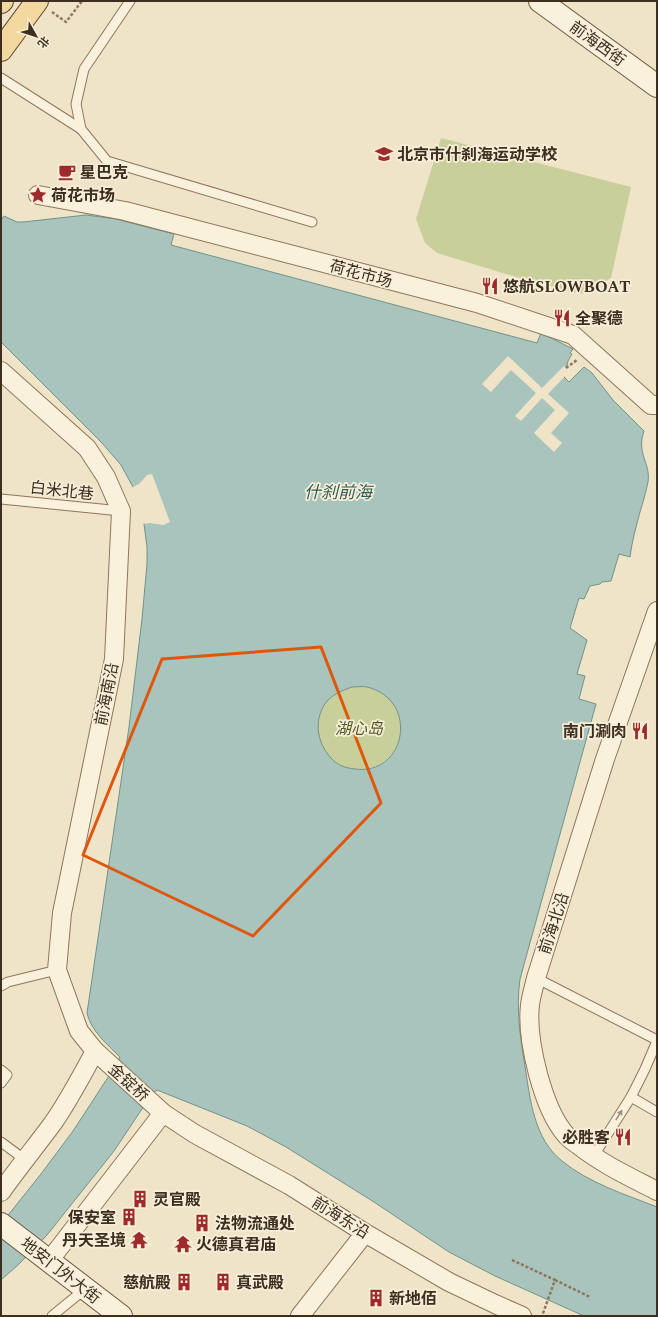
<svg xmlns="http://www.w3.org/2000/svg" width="658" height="1317" font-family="Spectral,'Noto Sans SC',serif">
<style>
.green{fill:#c9cf9b}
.water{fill:#a9c4bc;stroke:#6f938a;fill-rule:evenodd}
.pier{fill:#f0e4c8}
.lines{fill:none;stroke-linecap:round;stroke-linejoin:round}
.lane-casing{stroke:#8d765c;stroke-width:11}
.street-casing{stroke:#8d765c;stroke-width:20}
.secondary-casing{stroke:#6f573f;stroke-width:24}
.primary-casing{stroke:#5b4430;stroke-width:24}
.path{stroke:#8d765c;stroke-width:2.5;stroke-dasharray:3 2;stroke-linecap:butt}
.lane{stroke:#faf1dc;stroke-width:9}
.street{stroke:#faf1dc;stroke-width:18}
.secondary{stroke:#faf1dc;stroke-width:22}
.primary{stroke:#f3d9a0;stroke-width:22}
.oneway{fill:#9c907e}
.marked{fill:none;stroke:#df570d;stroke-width:3;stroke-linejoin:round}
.labels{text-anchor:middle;stroke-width:3.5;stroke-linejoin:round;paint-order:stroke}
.street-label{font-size:16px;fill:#3d2e20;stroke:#f7eed8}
.poi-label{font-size:16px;font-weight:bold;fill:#3d2e20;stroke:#f7eed8;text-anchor:start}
.park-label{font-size:16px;font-style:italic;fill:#4d5a26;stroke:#f7eed8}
.water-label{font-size:17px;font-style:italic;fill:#2f5d5a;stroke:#f7eed8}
</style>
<rect width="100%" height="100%" fill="#f0e4c8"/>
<g class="green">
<polygon points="441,138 631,187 611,278 582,294 526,280 437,253 425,243 416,219"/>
<circle cx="359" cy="728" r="42"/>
</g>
<path class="water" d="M86,215L116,219L174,234L171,245L537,343L541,333L573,349L570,353L572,354L568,361L564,377L569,382L584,367L592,373L613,400L644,431C636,454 651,463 648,482C646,492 643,502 640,512C636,527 632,541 630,557L619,554L611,581L602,582L600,584L590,586L584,599L579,598L570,628L587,640L577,674L585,676L579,699L596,704L520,979C516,1008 520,1037 525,1066C530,1099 534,1139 562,1161C589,1183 624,1194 657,1207V1316H584L495,1276L449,1252L374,1202L286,1147L247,1126L157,1090L152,1094L114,1151L47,1235L18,1265L1,1280V1224L41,1174L73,1131L116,1065L120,1057C107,1044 91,1031 87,1013L129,727L142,619L147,564V547L144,524L139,504L133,487L121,465L102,443L1,342V220L4,216L17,222H23ZM352,687C357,687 363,686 367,687C420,700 406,776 355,769C345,768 337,765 331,758C316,742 313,717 328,700C335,693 344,690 352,687Z"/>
<g class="pier">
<polygon points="508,356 542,388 564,366 568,370 567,374 548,394 569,413 551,433 562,443 554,452 534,433 555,410 542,398 521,421 515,416 536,393 511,370 491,392 482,384"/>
<polygon points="152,474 170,522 163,525 150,523 142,524 137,504 131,488 139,484 147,475"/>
</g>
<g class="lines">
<g class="lane-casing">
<g id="lane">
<polyline points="130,1 84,69 76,104 81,129 107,161 312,222"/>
<polyline points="1,78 81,129"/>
<polyline points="1,499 121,511"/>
<polyline points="536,978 657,1040"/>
<polyline points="1,986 8,982 57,970"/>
<polyline points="1,1070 7,1075 1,1083"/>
<polyline points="631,1097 657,1112"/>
<polyline points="1,1142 24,1159"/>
<polyline points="593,1157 631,1097 645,1069 657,1041"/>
<polyline points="52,1316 85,1289"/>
</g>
</g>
<g class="street-casing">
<g id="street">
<polyline points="38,195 125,211 477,303 573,335 651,405 657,405"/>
<polyline points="1,371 87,448 106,477 121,511 114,659 62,913 57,970 79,1031 95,1051 163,1113 195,1134 289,1185 365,1233 449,1282 495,1304 522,1316"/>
<path d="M657,611L605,759L536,978C534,987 531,996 530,1005C526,1040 543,1109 566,1135C569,1139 574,1142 578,1145C602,1164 630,1177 657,1191"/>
<path d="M1,1192C18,1168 36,1146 53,1123C69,1100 82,1075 95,1051"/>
<polyline points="49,1261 163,1113"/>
<polyline points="300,1316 365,1233"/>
</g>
</g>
<g class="secondary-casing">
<g id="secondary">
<polyline points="540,1 657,86"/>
<polyline points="1,1224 121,1316"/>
</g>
</g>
<g class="primary-casing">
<g id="primary">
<polyline points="1,2 2,1"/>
<polyline points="1,50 37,1"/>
</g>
</g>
<g class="path">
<polyline points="52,12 66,22 82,1"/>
<polyline points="566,368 577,360"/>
<polyline points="512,1260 555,1280 542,1316"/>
<polyline points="555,1280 590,1297"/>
</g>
<use href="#lane" class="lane"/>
<use href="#street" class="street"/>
<use href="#secondary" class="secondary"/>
<use href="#primary" class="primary"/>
</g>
<defs><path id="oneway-solid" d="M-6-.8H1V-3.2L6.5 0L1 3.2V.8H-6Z"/></defs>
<use class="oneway" href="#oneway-solid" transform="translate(619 1115) rotate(-58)"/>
<path class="marked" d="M321,647L381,803L253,936L83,855L162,659Z"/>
<defs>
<g id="school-bare" transform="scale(1.38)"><path d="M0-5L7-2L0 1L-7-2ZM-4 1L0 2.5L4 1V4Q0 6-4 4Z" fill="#9e2a2b" stroke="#f7eed8" stroke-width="2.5" paint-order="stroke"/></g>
<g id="cafe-bare" transform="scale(1.38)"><path d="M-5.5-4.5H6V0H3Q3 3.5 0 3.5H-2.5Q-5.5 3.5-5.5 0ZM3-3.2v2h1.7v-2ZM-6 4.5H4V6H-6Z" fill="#9e2a2b" stroke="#f7eed8" stroke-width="2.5" paint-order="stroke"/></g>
<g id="sight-bare" transform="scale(1.38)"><path d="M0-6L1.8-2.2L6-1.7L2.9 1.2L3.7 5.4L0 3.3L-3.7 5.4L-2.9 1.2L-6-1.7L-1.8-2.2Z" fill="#9e2a2b" stroke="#f7eed8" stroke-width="2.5" paint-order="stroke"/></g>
<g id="restaurant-bare" transform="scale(1.38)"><path d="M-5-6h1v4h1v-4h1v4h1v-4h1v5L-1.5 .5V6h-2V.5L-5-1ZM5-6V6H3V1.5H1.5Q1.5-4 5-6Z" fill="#9e2a2b" stroke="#f7eed8" stroke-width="2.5" paint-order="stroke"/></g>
<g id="building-bare" transform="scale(1.38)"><path d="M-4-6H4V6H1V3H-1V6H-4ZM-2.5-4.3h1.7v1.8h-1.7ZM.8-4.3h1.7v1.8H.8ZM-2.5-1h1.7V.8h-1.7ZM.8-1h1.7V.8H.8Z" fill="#9e2a2b" stroke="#f7eed8" stroke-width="2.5" paint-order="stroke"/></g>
<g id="temple-bare" transform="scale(1.38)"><path d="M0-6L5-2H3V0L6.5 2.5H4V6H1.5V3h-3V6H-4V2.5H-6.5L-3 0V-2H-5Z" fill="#9e2a2b" stroke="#f7eed8" stroke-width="2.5" paint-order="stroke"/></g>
</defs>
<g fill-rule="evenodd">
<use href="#school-bare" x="384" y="154"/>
<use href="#cafe-bare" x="67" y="172"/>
<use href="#sight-bare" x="38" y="195"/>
<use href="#restaurant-bare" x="490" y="286"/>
<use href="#restaurant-bare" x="562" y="318"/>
<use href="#restaurant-bare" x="640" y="731"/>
<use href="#restaurant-bare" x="623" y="1137"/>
<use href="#building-bare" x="140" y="1199"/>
<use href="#building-bare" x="129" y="1217"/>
<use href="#building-bare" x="202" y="1223"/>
<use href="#temple-bare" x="139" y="1240"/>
<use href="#temple-bare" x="183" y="1244"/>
<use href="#building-bare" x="184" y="1282"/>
<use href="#building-bare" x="223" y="1282"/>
<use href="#building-bare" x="376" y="1298"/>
</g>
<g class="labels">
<g class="street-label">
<text transform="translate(598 43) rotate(36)" y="6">前海西街</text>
<text transform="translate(361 273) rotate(15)" y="6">荷花市场</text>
<text transform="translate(62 490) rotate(6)" y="6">白米北巷</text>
<text transform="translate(106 694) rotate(-79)" y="6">前海南沿</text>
<text transform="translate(553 923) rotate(-72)" y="6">前海北沿</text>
<text transform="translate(129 1082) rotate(42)" y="6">金锭桥</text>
<text transform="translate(341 1217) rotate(32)" y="6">前海东沿</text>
<text transform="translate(61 1270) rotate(38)" y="6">地安门外大街</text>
</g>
<g class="poi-label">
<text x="397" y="160">北京市什刹海运动学校</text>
<text x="80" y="178">星巴克</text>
<text x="51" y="201">荷花市场</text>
<text x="503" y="292">悠航SLOWBOAT</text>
<text x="575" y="324">全聚德</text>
<text x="627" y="737" text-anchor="end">南门涮肉</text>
<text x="610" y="1143" text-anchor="end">必胜客</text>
<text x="153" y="1205">灵官殿</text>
<text x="116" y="1223" text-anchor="end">保安室</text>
<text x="215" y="1229">法物流通处</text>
<text x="126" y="1246" text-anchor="end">丹天圣境</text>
<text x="196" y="1250">火德真君庙</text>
<text x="171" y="1288" text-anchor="end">慈航殿</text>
<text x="236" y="1288">真武殿</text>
<text x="389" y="1304">新地佰</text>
</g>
<g class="park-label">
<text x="359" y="734">湖心岛</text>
</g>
<g class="water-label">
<text x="338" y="498">什刹前海</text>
</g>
</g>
<rect width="658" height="1317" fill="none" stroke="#3d2e20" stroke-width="4"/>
<g transform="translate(36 36) rotate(129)" stroke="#f7eed8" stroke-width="3" paint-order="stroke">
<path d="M0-3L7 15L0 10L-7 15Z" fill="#3d2e20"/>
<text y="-6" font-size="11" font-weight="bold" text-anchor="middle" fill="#3d2e20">北</text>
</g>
</svg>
